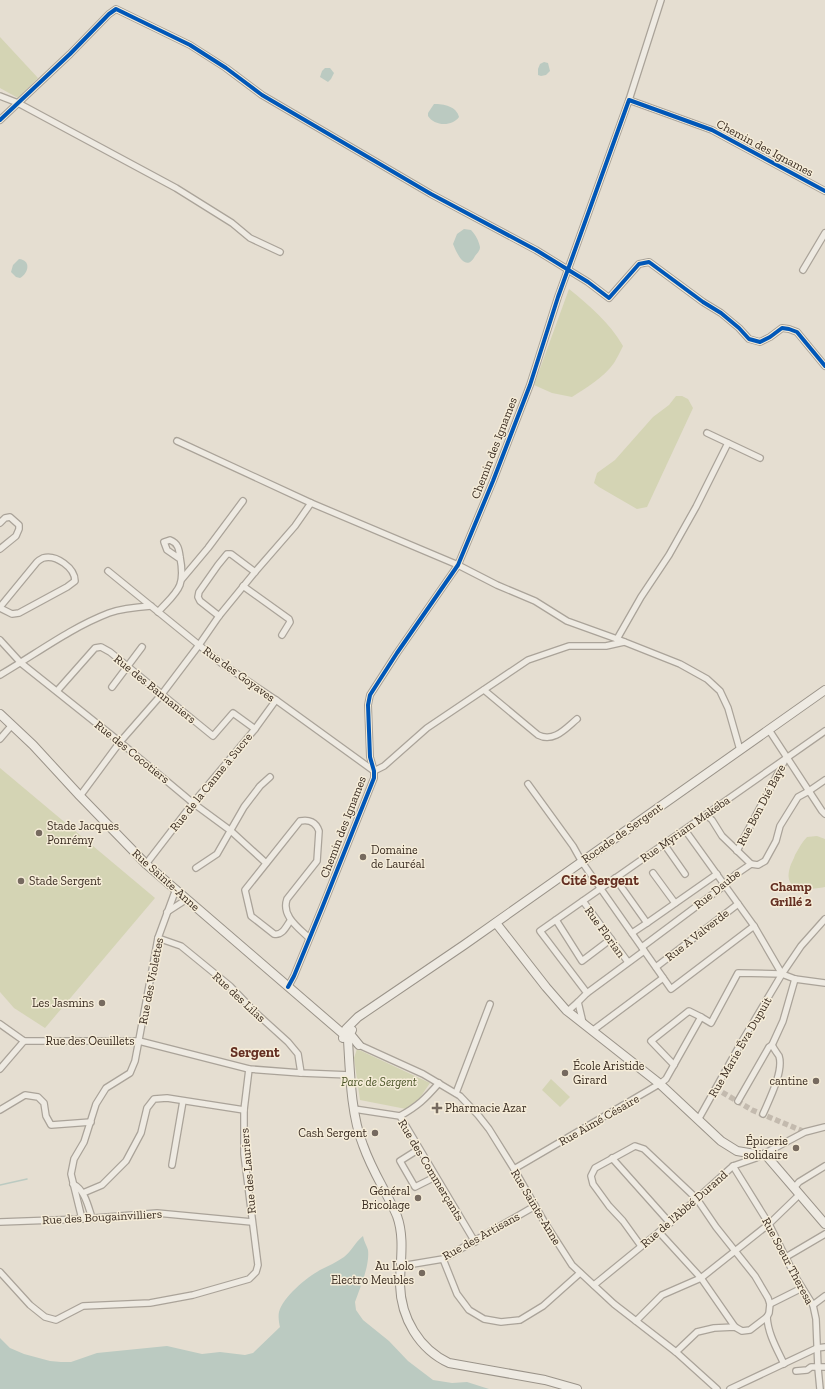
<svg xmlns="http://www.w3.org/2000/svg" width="825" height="1389" font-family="'Zilla Slab',serif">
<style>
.green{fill:#d4d4b4}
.water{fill:#bbcac1}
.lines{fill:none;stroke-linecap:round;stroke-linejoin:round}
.stream{stroke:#bbcac1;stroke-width:1.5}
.street-tunnel{stroke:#c3baae;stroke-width:5.5;stroke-dasharray:5.5 3;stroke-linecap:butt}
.street-casing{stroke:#aaa399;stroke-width:8}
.secondary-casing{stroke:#9a9389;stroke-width:10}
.street{stroke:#eeeae2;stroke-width:5.5}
.secondary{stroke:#eeeae2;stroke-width:8}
.cycleway-casing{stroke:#f5ecd8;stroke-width:6}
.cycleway{stroke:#0057b8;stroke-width:4}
.poi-dot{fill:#766a5f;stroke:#f5ecd8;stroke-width:1.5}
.labels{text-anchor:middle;stroke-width:3;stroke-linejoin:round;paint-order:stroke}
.street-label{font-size:12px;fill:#3a2c21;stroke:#f5ecd8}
.poi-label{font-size:12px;fill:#3a2c21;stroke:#f5ecd8;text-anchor:end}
.park-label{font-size:12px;font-style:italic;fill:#4b5528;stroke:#f5ecd8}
.neighbourhood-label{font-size:13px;font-weight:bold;fill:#642f22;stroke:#f5ecd8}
.quarter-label{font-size:14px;font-weight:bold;fill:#642f22;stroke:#f5ecd8}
</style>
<rect width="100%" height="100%" fill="#e5ded1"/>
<g class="green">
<polygon points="0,37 38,78 18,98 0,88"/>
<path d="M569,289C590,306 609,322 623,346C620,352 617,358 614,363C603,378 586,388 572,397L552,393L534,385Z"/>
<polygon points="676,396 682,396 688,399 693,408 647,507 637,509 599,487 594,483 597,473 615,460 653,417 669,405"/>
<polygon points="0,768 155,898 45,1028 14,1008 0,992"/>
<path d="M817,836L825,839V887C809,890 782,893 790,867C791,863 794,859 795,855C799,848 802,842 807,837Z"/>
<polygon points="357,1049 430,1083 419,1099 406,1109 360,1100 354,1058"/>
<polygon points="551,1079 570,1097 560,1107 542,1090"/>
</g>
<g class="water">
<polygon points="544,62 548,63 550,71 546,75 541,76 538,75 538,69 540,64"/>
<polygon points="325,68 330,68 334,73 331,79 328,82 320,77 322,71"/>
<path d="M434,104C444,104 456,106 459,117C452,127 434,126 428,116V113Z"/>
<path d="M464,229L471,230C475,234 479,241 480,247C480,251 477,253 475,256C466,273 457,254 453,244L457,234Z"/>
<path d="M19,259C31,260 29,273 20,278L16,277L11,272L13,265Z"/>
<path d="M363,1236C364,1242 367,1246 368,1250C370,1265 360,1288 355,1302L356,1310L363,1320L389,1341L408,1361L433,1380L452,1383L467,1382L489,1389H0V1338L10,1348L24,1354L50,1361L61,1362H71L97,1353L167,1346L202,1354L220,1352L245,1355L253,1353L280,1327C279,1323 278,1316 279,1312C283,1297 306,1278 320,1270C328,1266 337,1262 344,1257C352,1251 355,1242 363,1236Z"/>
</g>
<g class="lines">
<polyline class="stream" points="0,1185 27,1179"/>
<polyline class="street-tunnel" points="715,1088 752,1110 805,1132"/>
<g class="street-casing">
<g id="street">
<polyline points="0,96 18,103 176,188 232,223 250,238 280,252"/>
<polyline points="629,100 661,0"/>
<polyline points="0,120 70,54 109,14 116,9 190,45 226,68 262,95 431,194 536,250 588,282 609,298 639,264 649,262 703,302 721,313 739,328 749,339 760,342 770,337 782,328 789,329 797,332 825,366"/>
<polyline points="803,270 825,233"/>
<polyline points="707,433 760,458"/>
<polyline points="177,441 311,503 458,565 497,585 535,601 567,621 617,639 680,664 707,679 720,691 728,708 740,750"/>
<polyline points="0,523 5,518 10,517 19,525 19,529 16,536 0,549"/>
<polyline points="108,571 221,663 276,700 374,771 384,766 427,728 528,660 569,646 606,646 624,642"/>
<polyline points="182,579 208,548 243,501"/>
<polyline points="243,586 289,619 290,622 282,635"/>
<path d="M0,607L37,562C39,560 41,559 43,558C56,554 75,568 75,581L67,587L19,613L12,614L0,608"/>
<path d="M158,612C177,591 186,588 180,557C179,549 178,543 170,540L164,542L167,550L180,559"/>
<polyline points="219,616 200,601 198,597 199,592 218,565 227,554 231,554 255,572"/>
<polyline points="617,639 641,597 669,555 696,507 728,443"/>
<polyline points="0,640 21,663 120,742 193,803 231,831 266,863"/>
<path d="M0,675C36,654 70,628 109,613C123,608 137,607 151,606"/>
<polyline points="112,687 142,647"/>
<path d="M484,690L538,735C554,743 566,728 577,719"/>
<polyline points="57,691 95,648 101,647 110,652 213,736 233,713 255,729"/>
<polyline points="769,730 822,811 825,814"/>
<polyline points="0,739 12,725"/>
<polyline points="528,784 573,846 582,862 671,989 754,926"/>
<polyline points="80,796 120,742 162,694 199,645 219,616 255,572 295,526 311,503"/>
<polyline points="706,815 712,820 722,836 751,864"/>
<polyline points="685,830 754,926 782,974 795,979 825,983"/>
<polyline points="664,844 685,874"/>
<polyline points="737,851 785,760"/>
<polyline points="146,864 193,803 255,729 276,700"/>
<polyline points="196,868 217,854 244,807 260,786 270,777"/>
<polyline points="653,873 675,903"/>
<polyline points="615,878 647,923 717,874"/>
<polyline points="583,901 628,962"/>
<polyline points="167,912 187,899"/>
<polyline points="556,920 582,961 611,939"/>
<path d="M290,921C286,927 282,936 274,934L251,916L245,890L300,821C309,819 316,822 319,831L317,861L287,899C281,916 299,928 309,938"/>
<polyline points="632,933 647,923"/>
<polyline points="158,938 181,946 230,986 256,1013 288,1042 298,1054 301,1073"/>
<polyline points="642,947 725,885 735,875 751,864 758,865 765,861 776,841 780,826 798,797 809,791 825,780"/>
<polyline points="656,967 738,904"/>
<polyline points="288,987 294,976 322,908 374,778 374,771 370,757 368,705 370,695 397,653 458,565 493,481 530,385 558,297 629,100 712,130 825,191"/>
<polyline points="587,993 644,951"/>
<polyline points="568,1011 578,1002"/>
<polyline points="583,1023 578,1002 587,993 540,931 825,731"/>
<polyline points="0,1024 24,1041 139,1041 249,1069 301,1073 350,1075"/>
<polyline points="592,1031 663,978"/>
<polyline points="357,1044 423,1074 460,1096 478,1115 489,1129 514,1169 545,1223 572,1265 614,1304 676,1352 717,1389"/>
<polyline points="674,1065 651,1041 689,1011 701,1017"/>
<polyline points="0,1069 24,1041"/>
<polyline points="456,1093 490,1004"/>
<polyline points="738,1101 769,1047 772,1045 783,1021 795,979"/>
<polyline points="354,1109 400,1116 475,1242"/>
<polyline points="0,1110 25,1095 38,1097 44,1103 46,1116 51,1125 91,1122"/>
<path d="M763,1114C769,1100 784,1071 779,1056C777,1053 774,1049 772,1045"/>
<path d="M400,1116C418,1106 425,1099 439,1083"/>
<polyline points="698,1120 741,1043 782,974 801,946 825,919"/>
<polyline points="419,1149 400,1161 415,1187 435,1177"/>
<polyline points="612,1158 670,1223"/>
<polyline points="172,1165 183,1101"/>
<polyline points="733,1166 769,1224 795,1276 813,1305 816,1319 818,1368 820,1389"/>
<polyline points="514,1169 661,1083 666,1079 701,1017 711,1023 738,973 782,974"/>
<path d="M73,1184C85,1190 88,1206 92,1218"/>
<polyline points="794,1188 799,1182 825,1166"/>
<polyline points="83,1193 102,1185 126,1161 141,1133 147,1108 154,1099 167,1098 244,1110"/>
<polyline points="82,1219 71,1174 74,1159 84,1142 96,1104 106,1088 130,1073 135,1061 158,938 176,889"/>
<polyline points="0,1222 82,1219 157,1213 252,1222"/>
<polyline points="659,1232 701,1278 735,1327"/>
<polyline points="641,1246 623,1221 609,1206 593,1184 591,1176 595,1168 635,1146 644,1149 697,1199 716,1227 755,1276 768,1298 770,1304 769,1313 767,1317 750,1330 742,1331 735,1327 714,1328 697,1332 676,1352"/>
<polyline points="786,1257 825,1234"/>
<polyline points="443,1259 457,1294 469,1310 484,1319 501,1322 520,1320 543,1306 580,1273"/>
<polyline points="401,1266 443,1259 535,1206"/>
<polyline points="0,1272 30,1305 45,1317 56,1320 83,1306 150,1303 193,1295 249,1279 256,1272 258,1265 244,1154 244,1110 249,1069"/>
<polyline points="594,1285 670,1223 733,1166 756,1158 805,1132 825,1127"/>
<polyline points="770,1304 802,1288"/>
<polyline points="813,1305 825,1296"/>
<path d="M767,1317C768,1334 777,1349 784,1364"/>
<polyline points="636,1321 662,1295 701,1278 769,1224 800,1194"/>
<polyline points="796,1371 807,1370 811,1367 825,1367"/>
<polyline points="730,1389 817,1348 825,1347"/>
</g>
</g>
<g class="secondary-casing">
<g id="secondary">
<polyline points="0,714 33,745 80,796 146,864 342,1033"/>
<polyline points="496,923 546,987 566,1010 660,1084 721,1141 737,1151 761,1155"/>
<polyline points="352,1030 350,1034 359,1045"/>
<polyline points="343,1038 346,1029 358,1017 464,945 825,690"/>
<path d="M348,1040C350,1073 351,1115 363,1145C368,1159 375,1173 382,1186C387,1196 393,1206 397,1216C405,1238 400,1262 400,1285C401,1318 419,1349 449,1363L545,1380L577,1389"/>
<polyline points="765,1154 825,1224"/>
</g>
</g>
<use href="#street" class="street"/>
<use href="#secondary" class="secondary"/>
<g class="cycleway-casing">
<g id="cycleway">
<polyline points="0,120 70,54 109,14 116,9 190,45 226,68 262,95 431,194 536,250 588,282 609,298 639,264 649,262 703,302 721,313 739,328 749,339 760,342 770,337 782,328 789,329 797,332 825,366"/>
<polyline points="288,987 294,976 322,908 374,778 374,771 370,757 368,705 370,695 397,653 458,565 493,481 530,385 558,297 629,100 712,130 825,191"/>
</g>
</g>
<use href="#cycleway" class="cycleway"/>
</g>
<g class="poi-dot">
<circle cx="39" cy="833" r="4"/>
<circle cx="363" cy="857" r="4"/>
<circle cx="21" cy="881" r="4"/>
<circle cx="102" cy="1003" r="4"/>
<circle cx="565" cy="1073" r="4"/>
<circle cx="816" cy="1081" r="4"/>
<path d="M435 1102h4v4h4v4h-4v4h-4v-4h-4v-4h4z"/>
<circle cx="375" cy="1133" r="4"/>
<circle cx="796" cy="1148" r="4"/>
<circle cx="418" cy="1198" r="4"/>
<circle cx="422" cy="1273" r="4"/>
</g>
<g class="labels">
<g class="street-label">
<text transform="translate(765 148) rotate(28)" y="4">Chemin des Ignames</text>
<text transform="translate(494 448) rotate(-69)" y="4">Chemin des Ignames</text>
<text transform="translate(239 674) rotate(36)" y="4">Rue des Goyaves</text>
<text transform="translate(155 689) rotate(39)" y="4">Rue des Bannaniers</text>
<text transform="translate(132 752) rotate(39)" y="4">Rue des Cocotiers</text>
<text transform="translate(211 782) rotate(-51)" y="4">Rue de la Canne à Sucre</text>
<text transform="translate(761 805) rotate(-62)" y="4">Rue Bon Dié Baye</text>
<text transform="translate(343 827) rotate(-69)" y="4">Chemin des Ignames</text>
<text transform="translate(685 829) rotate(-35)" y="4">Rue Myriam Makéba</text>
<text transform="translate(622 833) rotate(-35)" y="4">Rocade de Sergent</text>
<text transform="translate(166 880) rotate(42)" y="4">Rue Sainte-Anne</text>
<text transform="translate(717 889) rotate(-39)" y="4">Rue Daube</text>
<text transform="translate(605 932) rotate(54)" y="4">Rue Florian</text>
<text transform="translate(697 935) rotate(-38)" y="4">Rue A Valverde</text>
<text transform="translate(151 981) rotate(-79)" y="4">Rue des Violettes</text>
<text transform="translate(239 997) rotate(43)" y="4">Rue des Lilas</text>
<text x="90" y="1045">Rue des Oeuillets</text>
<text transform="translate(740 1047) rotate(-60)" y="4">Rue Marie Éva Dupuit</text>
<text transform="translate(599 1120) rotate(-30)" y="4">Rue Aimé Césaire</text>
<text transform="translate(431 1170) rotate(59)" y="4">Rue des Commerçants</text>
<text transform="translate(248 1171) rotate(-95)" y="4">Rue des Lauriers</text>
<text transform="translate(536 1207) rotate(59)" y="4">Rue Sainte-Anne</text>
<text transform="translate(684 1209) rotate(-41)" y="4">Rue de l'Abbé Durand</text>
<text transform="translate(102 1217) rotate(-3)" y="4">Rue des Bougainvilliers</text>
<text transform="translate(481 1236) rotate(-29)" y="4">Rue des Artisans</text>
<text transform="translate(788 1261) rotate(62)" y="4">Rue Soeur Theresa</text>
</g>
<g class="poi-label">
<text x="47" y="830" text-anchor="start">Stade Jacques<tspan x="47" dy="14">Ponrémy</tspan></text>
<text x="371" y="854" text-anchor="start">Domaine<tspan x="371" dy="14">de Lauréal</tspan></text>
<text x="29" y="885" text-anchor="start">Stade Sergent</text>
<text x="94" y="1007">Les Jasmins</text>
<text x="573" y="1070" text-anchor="start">École Aristide<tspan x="573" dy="14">Girard</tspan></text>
<text x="808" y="1085">cantine</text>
<text x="445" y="1112" text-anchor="start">Pharmacie Azar</text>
<text x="367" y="1137">Cash Sergent</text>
<text x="788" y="1145">Épicerie<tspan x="788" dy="14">solidaire</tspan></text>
<text x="410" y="1195">Général<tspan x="410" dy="14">Bricolage</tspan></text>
<text x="414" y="1270">Au Lolo<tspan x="414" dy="14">Electro Meubles</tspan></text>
</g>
<g class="park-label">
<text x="379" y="1086">Parc de Sergent</text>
</g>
<g class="neighbourhood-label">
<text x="791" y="891">Champ<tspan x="791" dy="15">Grillé 2</tspan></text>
</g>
<g class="quarter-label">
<text x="600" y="885">Cité Sergent</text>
<text x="255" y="1057">Sergent</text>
</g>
</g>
</svg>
